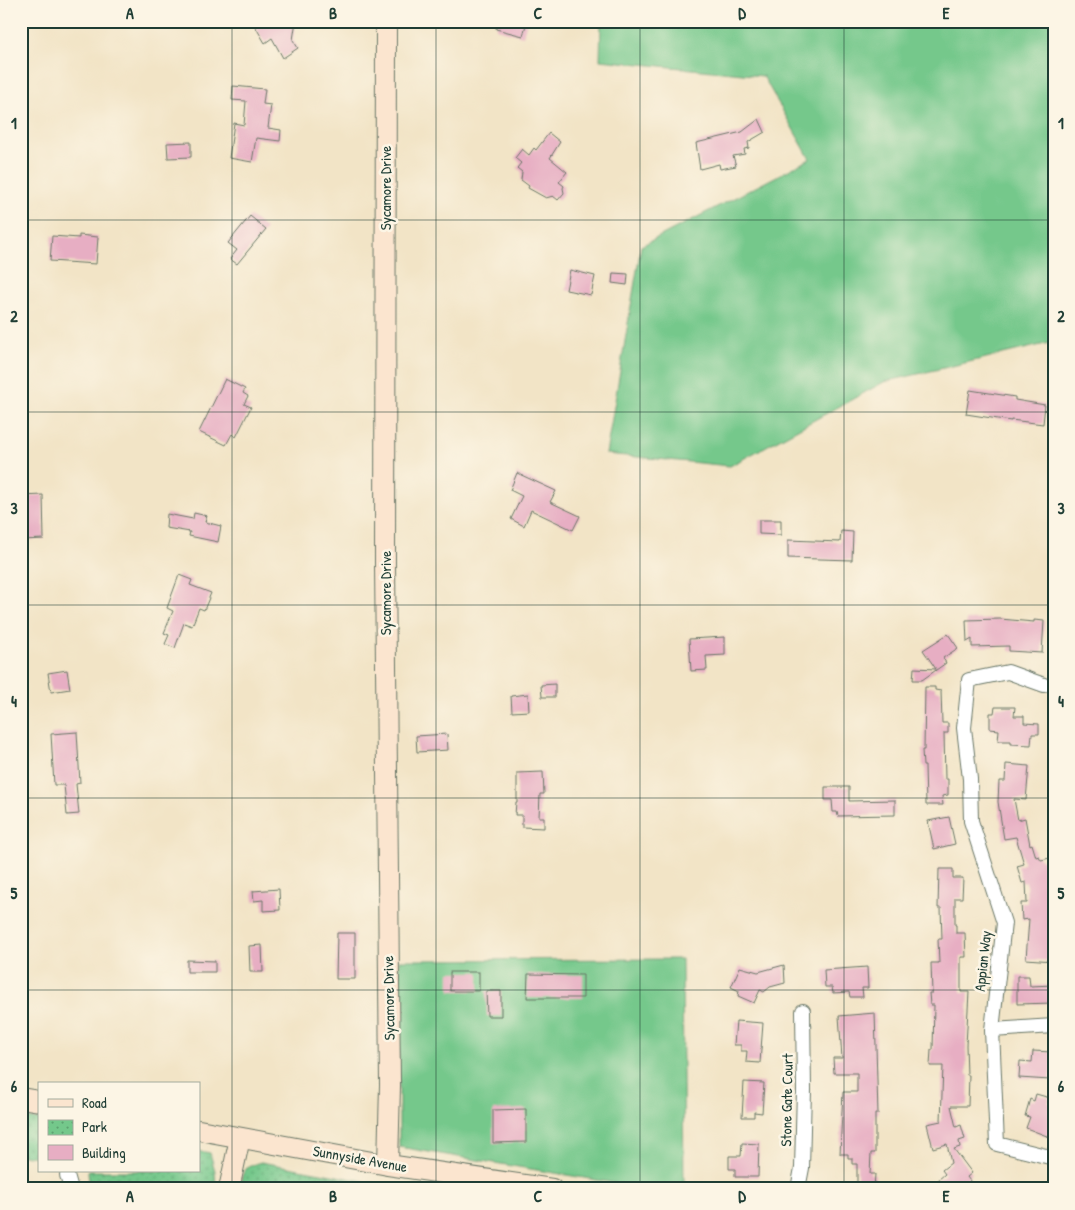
<svg xmlns="http://www.w3.org/2000/svg" width="1075" height="1210" font-family="'Patrick Hand',sans-serif">
<style>
.green{fill:#74c88b;stroke:#4a8260}
.park{fill:url(#park-dots);stroke:#4a8260}
.building{fill:#e7aec3}
.lines{fill:none;stroke-linecap:round;stroke-linejoin:round}
.street-casing{stroke:#697767;stroke-width:16}
.secondary-casing{stroke:#697767;stroke-width:22}
.street{stroke:#fff;stroke-width:14}
.secondary{stroke:#fbe5cf;stroke-width:20}
.grid{fill:none;stroke:#1f3d34;stroke-width:1;stroke-opacity:0.55}
.labels{text-anchor:middle;stroke-width:5;stroke-linejoin:round;paint-order:stroke}
.street-label{font-size:15px;fill:#1f3d34;stroke:#fcf5e5}
.neatline{fill:none;stroke:#1f3d34;stroke-width:2}
.grid-label{font-size:16px;text-anchor:middle;font-weight:bold;fill:#1f3d34}
</style>
<defs>
<pattern id="park-dots" width="8" height="8" patternUnits="userSpaceOnUse" patternTransform="scale(1.25)"><rect width="8" height="8" fill="#74c88b"/><path d="M2 2h.1M6 6h.1" fill="none" stroke="#5fa472" stroke-width="1.8" stroke-linecap="round"/></pattern>
</defs>
<rect width="100%" height="100%" fill="#fcf5e5"/>
<filter id="ink" filterUnits="userSpaceOnUse"><feTurbulence type="fractalNoise" baseFrequency=".02" numOctaves="2"/><feDisplacementMap in="SourceGraphic" scale="10" xChannelSelector="R" yChannelSelector="G"/><feConvolveMatrix kernelMatrix="1 2 1 2 8 2 1 2 1" color-interpolation-filters="sRGB"/></filter>
<filter id="wash" filterUnits="userSpaceOnUse"><feTurbulence type="fractalNoise" baseFrequency=".0096" numOctaves="4" result="noise"/><feDisplacementMap in="SourceGraphic" scale="20" xChannelSelector="R" yChannelSelector="G"/><feGaussianBlur stdDeviation="1.12" result="paint"/><feColorMatrix in="noise" values="0 0 0 0 0 0 0 0 0 0 0 0 0 0 0 0 0 1.4 0 .05"/><feComposite in="paint" operator="in"/></filter>
<g filter="url(#wash)">
<rect width="100%" height="100%" fill="#f2e4c6"/>
<g class="green">
<polygon points="601,21 1054,21 1054,342 884,382 730,466 606,454 641,246 810,159 763,76 600,60"/>
<polygon points="682,959 684,1189 650,1189 399,1147 399,960"/>
</g>
<g class="park">
<polygon points="21,1117 39,1120 39,1157 21,1155"/>
<polygon points="199,1151 210,1153 215,1171 216,1189 86,1189 89,1182 88,1171 199,1171"/>
<path d="M261,1162L407,1189H239C243,1171 243,1167 261,1162Z"/>
</g>
<g id="blocks">
<g class="building">
<polygon points="252,21 296,21 293,40 298,48 283,58 272,38 265,43"/>
<polygon points="498,21 527,21 523,36 496,29"/>
<polygon points="233,86 265,89 263,104 271,105 268,128 281,130 280,141 256,138 252,162 229,158 234,123 244,125 246,101 232,100"/>
<polygon points="759,119 765,132 748,142 749,148 744,149 745,154 733,156 736,166 720,169 719,164 700,169 696,143 742,132"/>
<polygon points="549,133 560,142 550,158 567,172 559,182 564,186 563,188 564,193 558,200 553,196 546,198 528,188 529,186 521,180 522,172 517,168 521,163 515,158 522,149 529,155 534,148 536,150"/>
<polygon points="191,142 191,157 168,158 167,143"/>
<polygon points="250,216 266,229 237,264 230,259 237,250 228,243"/>
<polygon points="79,235 98,237 96,264 50,261 52,236 79,238"/>
<polygon points="570,270 595,276 591,295 566,290"/>
<polygon points="613,273 628,274 627,285 612,283"/>
<polygon points="225,379 245,389 243,393 248,396 244,404 251,407 236,437 232,434 226,445 199,432"/>
<polygon points="970,390 1015,397 1015,400 1045,405 1043,424 1011,420 1011,421 966,414"/>
<polygon points="517,473 556,491 550,502 580,516 573,530 531,510 524,526 511,519 522,496 510,490"/>
<polygon points="43,495 44,539 21,540 21,496"/>
<polygon points="194,513 207,516 205,522 221,526 218,542 189,536 190,532 166,528 167,514 193,519"/>
<polygon points="759,520 781,520 781,535 759,534"/>
<polygon points="841,531 853,532 852,560 788,558 788,540 840,542"/>
<polygon points="179,575 192,580 190,585 211,593 204,610 199,608 192,626 184,623 175,648 165,644 169,635 164,633 173,611 167,608"/>
<polygon points="1000,619 1034,622 1034,620 1044,621 1042,653 1009,651 1009,646 972,647 972,639 967,642 966,620"/>
<polygon points="948,634 958,648 943,658 946,663 922,680 913,680 914,668 936,669 923,650"/>
<polygon points="725,637 725,655 706,656 707,670 691,671 689,639"/>
<polygon points="67,670 70,689 51,692 48,673"/>
<polygon points="555,684 555,697 542,697 541,685"/>
<polygon points="925,687 935,687 935,690 941,691 942,723 948,723 948,733 944,733 945,779 948,779 948,795 942,796 943,805 926,805 925,766 923,766 922,750 924,750"/>
<polygon points="528,694 529,711 512,712 511,696"/>
<polygon points="995,707 1015,707 1014,716 1024,716 1024,723 1039,724 1039,734 1032,734 1031,745 1011,744 1011,741 998,741 999,730 990,729 990,713 994,713"/>
<polygon points="77,732 80,783 76,784 79,814 67,815 64,785 54,785 51,734"/>
<polygon points="447,734 448,750 417,752 416,736"/>
<polygon points="1006,764 1029,766 1026,800 1014,799 1018,820 1025,818 1030,845 1032,844 1036,857 1039,856 1041,860 1050,858 1054,871 1053,961 1026,959 1029,919 1022,920 1021,903 1027,903 1026,882 1022,883 1017,866 1024,864 1016,837 1004,839 998,802 999,781 1005,781"/>
<polygon points="543,772 544,794 540,794 539,817 544,817 544,828 522,827 522,815 515,815 516,802 517,802 517,773"/>
<polygon points="825,787 849,787 849,801 895,800 895,815 838,816 837,812 833,812 832,800 825,800"/>
<polygon points="949,817 955,844 934,849 928,821"/>
<polygon points="939,869 953,869 953,878 963,878 962,898 955,898 955,925 956,925 956,933 965,933 966,957 961,957 961,992 969,992 966,1045 967,1075 969,1075 968,1106 951,1106 956,1127 961,1125 965,1139 959,1141 960,1147 954,1149 972,1173 967,1177 976,1189 945,1189 938,1180 945,1174 942,1170 951,1163 947,1144 933,1148 927,1124 941,1121 943,1066 930,1066 931,1050 933,1050 934,1005 930,1005 929,993 932,993 931,963 939,963 938,939 942,939 941,908 938,908"/>
<polygon points="279,889 280,910 263,911 263,900 254,901 253,891"/>
<polygon points="337,933 355,933 355,979 336,979"/>
<polygon points="262,945 263,972 250,972 249,946"/>
<polygon points="187,960 215,961 215,972 187,972"/>
<polygon points="784,965 785,983 770,987 764,992 760,990 754,1003 738,996 739,991 731,987 740,967 758,972"/>
<polygon points="867,967 868,988 862,988 863,997 850,997 849,992 833,993 832,987 825,987 824,970"/>
<rect x="450" y="972" width="29" height="19"/>
<polygon points="528,974 583,975 583,998 527,998"/>
<polygon points="1017,976 1029,976 1030,986 1054,985 1054,1003 1017,1004"/>
<polygon points="486,991 501,991 501,1016 487,1016"/>
<polygon points="875,1013 878,1114 875,1114 875,1153 871,1153 870,1174 875,1174 874,1189 857,1189 857,1164 852,1164 852,1158 848,1158 848,1154 840,1154 843,1092 857,1092 857,1073 834,1073 833,1058 842,1058 839,1016"/>
<polygon points="736,1021 763,1023 760,1063 746,1062 747,1051 741,1051 741,1045 734,1045"/>
<polygon points="1033,1051 1052,1052 1050,1080 1019,1078 1020,1061 1032,1062"/>
<polygon points="744,1082 764,1083 762,1113 754,1112 754,1117 742,1117"/>
<polygon points="1036,1094 1050,1098 1048,1103 1054,1104 1054,1133 1052,1138 1026,1128 1030,1117 1025,1116 1030,1099 1034,1101"/>
<polygon points="526,1109 526,1142 493,1143 493,1110"/>
<polygon points="742,1143 759,1144 758,1177 735,1177 735,1169 729,1169 729,1156 741,1156"/>
</g>
</g>
</g>
<g filter="url(#ink)">
<use href="#blocks" fill-opacity="0" stroke="#697767" stroke-width="1"/>
<g class="lines">
<g class="street-casing">
<g id="street">
<polyline points="1044,685 1008,672 969,680 964,728 970,779 971,821 1004,923 992,1030 997,1144 1054,1158"/>
<polyline points="992,1030 1054,1026"/>
<polyline points="67,1175 71,1189"/>
<polyline points="798,1189 802,1168 804,1090 803,1011"/>
</g>
</g>
<g class="secondary-casing">
<g id="secondary">
<polyline points="386,21 385,562 390,1085 388,1165"/>
<polyline points="21,1098 39,1101"/>
<polyline points="199,1130 388,1165 552,1189"/>
<polyline points="229,1189 240,1138"/>
</g>
</g>
<use href="#street" class="street"/>
<use href="#secondary" class="secondary"/>
</g>
</g>
<path class="grid" d="M232,21V1189M436,21V1189M640,21V1189M844,21V1189M21,220H1054M21,412H1054M21,605H1054M21,798H1054M21,990H1054"/>
<g class="labels">
<g class="street-label">
<text transform="translate(386 188) rotate(-90)" y="5">Sycamore Drive</text>
<text transform="translate(386 593) rotate(-90)" y="5">Sycamore Drive</text>
<text transform="translate(983 961) rotate(-84)" y="5">Appian Way</text>
<text transform="translate(389 998) rotate(-91)" y="5">Sycamore Drive</text>
<text transform="translate(787 1100) rotate(-89)" y="5">Stone Gate Court</text>
<text transform="translate(360 1159) rotate(10)" y="5">Sunnyside Avenue</text>
</g>
</g>
<rect width="1075" height="1210" fill="none" stroke="#fcf5e5" stroke-width="55"/>
<rect x="38" y="1082" width="162" height="90" fill="#fcf5e5" stroke="#a4ab9e"/>
<rect x="48" y="1099" width="25" height="8" fill="#fbe5cf" stroke="#a4ab9e"/>
<text x="82" y="1108" font-size="15" fill="#1f3d34">Road</text>
<rect x="48" y="1120" width="25" height="15" fill="url(#park-dots)" stroke="#a4ab9e"/>
<text x="82" y="1132" font-size="15" fill="#1f3d34">Park</text>
<rect x="48" y="1145" width="25" height="15" fill="#e7aec3" stroke="#a4ab9e"/>
<text x="82" y="1158" font-size="15" fill="#1f3d34">Building</text>
<rect x="28" y="28" width="1020" height="1154" class="neatline"/>
<g class="grid-label">
<text x="130" y="19">A</text>
<text x="333" y="19">B</text>
<text x="538" y="19">C</text>
<text x="742" y="19">D</text>
<text x="946" y="19">E</text>
<text x="14" y="129">1</text>
<text x="1061" y="129">1</text>
<text x="14" y="322">2</text>
<text x="1061" y="322">2</text>
<text x="14" y="514">3</text>
<text x="1061" y="514">3</text>
<text x="14" y="707">4</text>
<text x="1061" y="707">4</text>
<text x="14" y="899">5</text>
<text x="1061" y="899">5</text>
<text x="14" y="1092">6</text>
<text x="1061" y="1092">6</text>
<text x="130" y="1202">A</text>
<text x="333" y="1202">B</text>
<text x="538" y="1202">C</text>
<text x="742" y="1202">D</text>
<text x="946" y="1202">E</text>
</g>
</svg>
